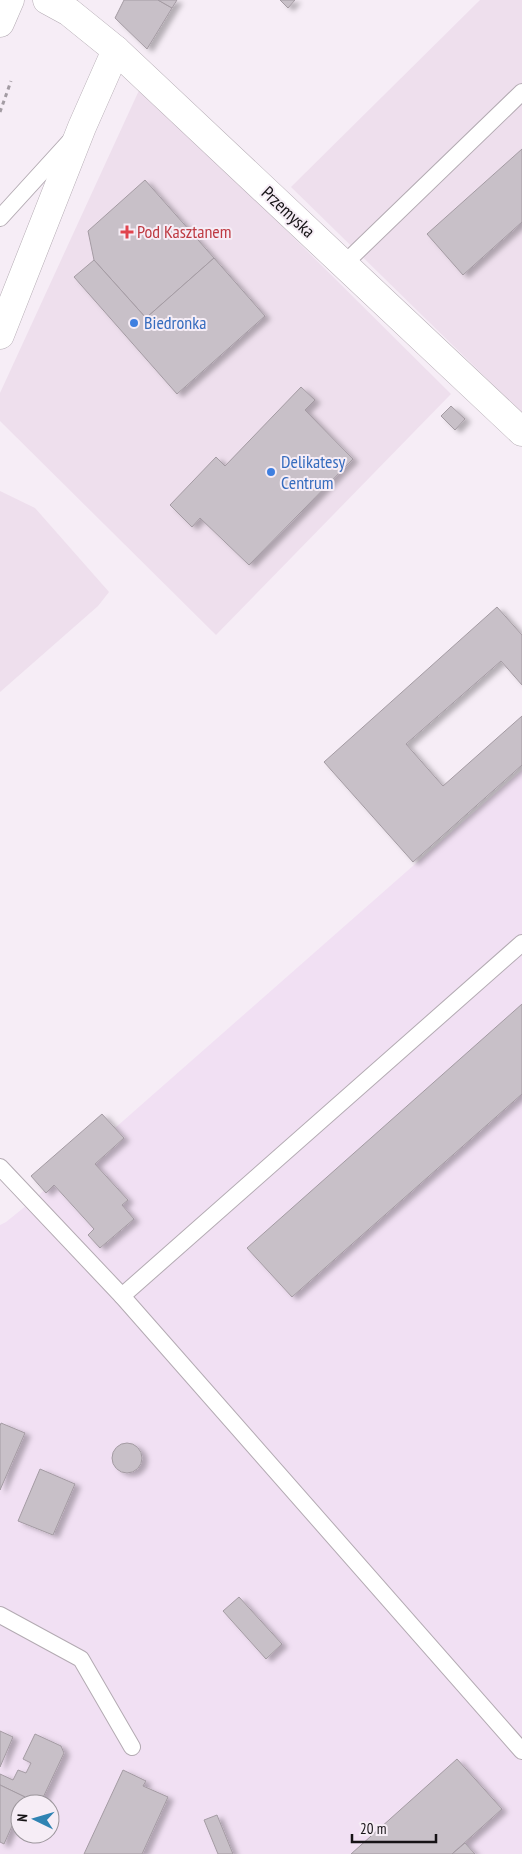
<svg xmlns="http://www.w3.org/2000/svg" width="522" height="1854" font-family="'PT Sans Narrow',sans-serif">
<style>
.built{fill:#eedfed}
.industrial{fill:#f1e0f3;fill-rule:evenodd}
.building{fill:#c8c0c8;stroke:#a49ba3;filter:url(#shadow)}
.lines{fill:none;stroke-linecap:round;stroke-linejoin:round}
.service-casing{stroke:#b3aab2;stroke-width:18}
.minor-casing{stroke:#b3aab2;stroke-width:29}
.primary-casing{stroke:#b3aab2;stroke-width:29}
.path{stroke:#a39ca3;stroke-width:3;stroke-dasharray:4 4;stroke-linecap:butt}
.service{stroke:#fff;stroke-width:16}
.minor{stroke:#fff;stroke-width:28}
.primary{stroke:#fff;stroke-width:28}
.health-dot{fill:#e0444e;stroke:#f6edf6;stroke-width:2}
.shop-dot{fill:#3f7fe0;stroke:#f6edf6;stroke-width:2}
.labels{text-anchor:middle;stroke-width:4;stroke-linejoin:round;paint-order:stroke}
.street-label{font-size:18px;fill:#161316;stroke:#f6edf6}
.health-label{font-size:18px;fill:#be3a42;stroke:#f6edf6;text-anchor:start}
.shop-label{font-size:18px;fill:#366cbe;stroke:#f6edf6;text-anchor:start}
</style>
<defs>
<filter id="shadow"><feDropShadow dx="5.5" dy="3" stdDeviation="2.5" flood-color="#0004"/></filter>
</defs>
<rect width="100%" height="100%" fill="#f6edf6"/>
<g class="built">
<polygon points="480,0 522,0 522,413 291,187"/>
<polygon points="141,86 451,394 216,635 0,421 0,393"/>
<polygon points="0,491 35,508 109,592 98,606 0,692"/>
</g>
<path class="industrial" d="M522,770V1854H0V1225L6,1222L32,1201ZM20,1804H50V1834H20Z"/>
<g class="building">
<polygon points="124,0 158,0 172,8 147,49 115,18"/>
<polygon points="158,0 177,0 172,8"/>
<polygon points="280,0 295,0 288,8"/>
<polygon points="522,149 522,222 463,275 427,234"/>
<polygon points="145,180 214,258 146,318 94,260 88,231"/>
<polygon points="214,258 265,316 177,394 74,277 94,260 146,318"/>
<polygon points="301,387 315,400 305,410 353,459 249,565 200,518 192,527 170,505 216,457 225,466"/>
<polygon points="451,406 465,419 455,430 441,416"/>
<polygon points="497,607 522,635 522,685 501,661 406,744 443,786 522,716 522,765 413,862 324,762"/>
<polygon points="522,1004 522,1094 292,1297 247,1248"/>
<polygon points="102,1114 124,1138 95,1164 128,1200 122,1205 134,1219 100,1248 88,1235 94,1229 54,1185 46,1193 31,1176"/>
<polygon points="1,1423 25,1433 0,1490 0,1426"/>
<circle cx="127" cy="1458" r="15"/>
<polygon points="40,1469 75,1484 53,1535 18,1521"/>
<polygon points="239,1597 282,1644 266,1659 223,1611"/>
<polygon points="0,1731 13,1737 0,1767"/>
<polygon points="35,1734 61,1746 64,1753 40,1804 36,1804 24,1798 25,1797 0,1785 0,1774 13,1780 18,1770 26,1773 31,1763 23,1759"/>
<polygon points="457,1759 502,1809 452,1854 351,1854"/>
<polygon points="123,1770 146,1781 143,1786 168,1797 142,1854 84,1854"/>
<polygon points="0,1785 25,1797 22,1804 20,1804 20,1808 4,1844 0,1842"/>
<polygon points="217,1815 233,1854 218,1854 204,1820"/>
<polygon points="465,1843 475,1854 452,1854"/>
</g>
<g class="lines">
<g class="service-casing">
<g id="service">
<polyline points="0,218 71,140"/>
<polyline points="344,264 522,92"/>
<polyline points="0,1167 122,1296 522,1751"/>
<polyline points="122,1296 522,943"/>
<polyline points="0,1615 81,1659 132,1747"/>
</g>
</g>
<g class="minor-casing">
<g id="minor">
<polyline points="47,0 69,12 116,50 522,432"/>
<polyline points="0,335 82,127 116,50"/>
</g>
</g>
<g class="primary-casing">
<polyline id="primary" points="0,23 10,0"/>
</g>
<polyline class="path" points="0,112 11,81"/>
<use href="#service" class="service"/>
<use href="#minor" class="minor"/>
<use href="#primary" class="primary"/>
</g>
<path class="health-dot" d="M124.5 224.5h5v5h5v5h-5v5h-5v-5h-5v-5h5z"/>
<g class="shop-dot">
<circle cx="134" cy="323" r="5"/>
<circle cx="271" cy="472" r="5"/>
</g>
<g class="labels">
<g class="street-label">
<text transform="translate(288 212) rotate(43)" y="6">Przemyska</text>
</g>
<g class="health-label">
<text x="137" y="238">Pod Kasztanem</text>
</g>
<g class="shop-label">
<text x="144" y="329">Biedronka</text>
<text x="281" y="468">Delikatesy<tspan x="281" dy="21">Centrum</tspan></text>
</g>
</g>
<g transform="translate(35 1819) rotate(275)"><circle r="24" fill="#f6edf6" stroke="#9c969c"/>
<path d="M0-4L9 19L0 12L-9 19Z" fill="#2f83b3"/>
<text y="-8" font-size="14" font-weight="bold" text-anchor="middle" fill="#161316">N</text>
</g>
<path d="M352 1834v8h84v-8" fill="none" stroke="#161316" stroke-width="2.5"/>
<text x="360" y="1834" font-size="15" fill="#161316" stroke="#f6edf6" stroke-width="4" paint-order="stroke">20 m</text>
</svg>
